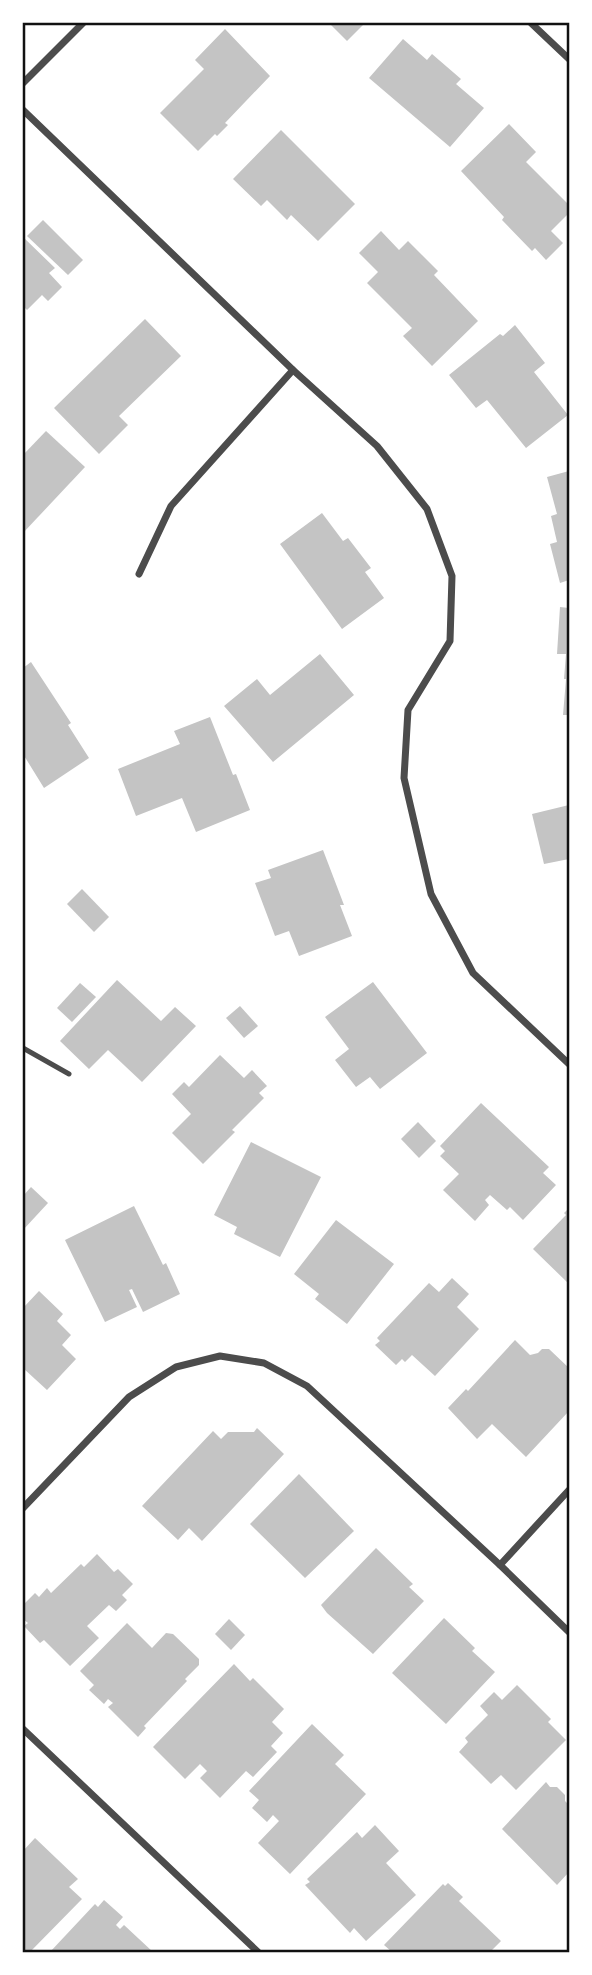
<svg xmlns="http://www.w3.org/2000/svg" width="592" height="1975" font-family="Mulish,sans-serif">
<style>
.building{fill:#c4c4c4}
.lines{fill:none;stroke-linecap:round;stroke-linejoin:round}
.service{stroke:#4c4c4c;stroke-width:5}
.minor{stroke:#4c4c4c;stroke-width:7}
.neatline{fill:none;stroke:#111;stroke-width:2.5}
</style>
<rect width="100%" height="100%" fill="#fff"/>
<g class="building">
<polygon points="329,23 365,23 347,41"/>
<polygon points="225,29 270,76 225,123 228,125 217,136 215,134 198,151 160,113 204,69 195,60"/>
<polygon points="403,39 427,60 432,54 461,79 456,84 484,108 450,147 369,78"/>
<polygon points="509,124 536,152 526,162 569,205 569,213 551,231 563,243 546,260 535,248 532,251 502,220 504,217 461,171"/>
<polygon points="281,130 355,204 318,241 291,215 287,220 267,200 261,206 233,179"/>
<polygon points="43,220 83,260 68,275 27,236"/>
<polygon points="381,231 399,250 408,241 438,271 434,275 478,321 432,366 403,336 412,328 367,283 378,272 359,253"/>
<polygon points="23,237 55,268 49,273 62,287 48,301 42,295 27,310 23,306"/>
<polygon points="145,319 181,356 119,416 128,425 99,454 54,408"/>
<polygon points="515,325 545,363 534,372 568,415 526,448 487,400 476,408 449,375 500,334 503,336"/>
<polygon points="46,431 85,467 23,533 23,455"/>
<polygon points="569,471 569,580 560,583 550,544 557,542 551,516 557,514 547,477"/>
<polygon points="322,513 343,541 348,538 371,568 365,572 384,598 342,629 280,544"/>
<polygon points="560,607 569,608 569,715 563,715 566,679 564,679 566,654 557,654"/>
<polygon points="320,654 354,695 273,762 224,706 257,679 270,695"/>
<polygon points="31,662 71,723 68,725 89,758 44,788 23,754 23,668"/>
<polygon points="210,717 233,775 236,774 250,810 196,832 182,798 136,816 118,769 180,744 174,731"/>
<polygon points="569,805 569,859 544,864 532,814"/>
<polygon points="323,850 344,905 340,905 352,936 299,956 289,931 275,936 255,883 271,878 268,870"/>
<polygon points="82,889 109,917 94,932 67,904"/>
<polygon points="117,980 161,1021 175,1007 196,1026 142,1082 108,1050 89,1069 60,1041"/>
<polygon points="373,982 427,1053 380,1089 370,1077 356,1087 335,1060 349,1049 325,1017"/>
<polygon points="80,983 96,997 72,1022 57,1008"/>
<polygon points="240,1006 258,1026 244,1038 226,1018"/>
<polygon points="220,1055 244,1078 252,1070 267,1086 259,1093 264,1098 232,1130 235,1132 203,1164 172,1133 191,1114 172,1094 184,1082 189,1087"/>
<polygon points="481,1103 549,1167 543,1173 556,1185 523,1220 510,1207 507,1210 490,1195 485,1200 489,1205 475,1221 443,1190 459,1174 440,1156 445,1151 440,1146"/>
<polygon points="418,1122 436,1141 419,1158 401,1139"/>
<polygon points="251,1142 321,1177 280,1257 234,1234 237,1227 214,1215"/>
<polygon points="31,1187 48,1203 23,1230 23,1196"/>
<polygon points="134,1206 163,1265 166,1263 180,1294 143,1312 132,1289 129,1290 137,1307 105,1322 65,1240"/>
<polygon points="569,1208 569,1284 533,1249 566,1215 564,1213"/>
<polygon points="336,1220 394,1264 347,1324 315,1299 319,1294 294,1274"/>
<polygon points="452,1278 469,1294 457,1307 479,1329 435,1376 412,1355 405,1362 402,1359 396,1365 375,1345 380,1341 377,1338 429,1283 439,1292"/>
<polygon points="39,1291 63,1314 57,1321 71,1335 62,1345 76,1359 47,1390 23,1368 23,1308"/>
<polygon points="515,1340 530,1355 538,1353 542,1349 549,1349 569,1368 569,1411 526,1457 492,1424 477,1439 448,1408 466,1389 468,1391"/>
<polygon points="257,1428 284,1454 202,1541 189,1528 178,1540 142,1506 213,1431 221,1439 228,1432 254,1432"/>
<polygon points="299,1474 354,1531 305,1578 250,1524"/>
<polygon points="376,1548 413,1584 409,1587 424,1601 373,1654 327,1613 321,1605"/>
<polygon points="97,1554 114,1572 118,1569 133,1584 122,1595 127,1600 116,1611 109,1605 87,1626 99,1638 70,1666 44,1640 40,1643 24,1626 28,1623 23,1619 23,1605 35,1593 39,1597 47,1588 51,1593 81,1564 84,1567"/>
<polygon points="444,1618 475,1648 472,1651 495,1672 446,1724 392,1673"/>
<polygon points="229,1619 245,1635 231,1650 215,1634"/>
<polygon points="127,1623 152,1648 166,1633 173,1634 199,1659 199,1665 185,1679 187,1681 144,1726 146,1728 138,1737 108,1707 113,1703 108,1699 104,1704 89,1690 94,1685 80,1671"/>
<polygon points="234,1664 250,1681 253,1678 284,1709 272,1722 283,1733 271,1746 277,1752 253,1777 246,1771 220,1798 200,1778 207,1771 200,1764 185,1779 153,1747"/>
<polygon points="517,1685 551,1719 548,1722 566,1740 516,1790 501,1775 491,1784 459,1752 468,1742 465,1738 488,1715 480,1706 494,1692 502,1700"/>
<polygon points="312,1724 344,1755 335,1764 366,1794 290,1874 258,1843 279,1821 273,1815 267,1822 252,1808 259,1800 249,1791"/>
<polygon points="546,1782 550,1787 557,1787 565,1795 565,1801 569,1805 569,1872 557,1885 502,1829"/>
<polygon points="375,1825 399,1851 386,1863 416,1895 366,1941 354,1928 350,1933 305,1885 310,1882 307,1879 357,1832 362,1838"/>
<polygon points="35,1838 78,1879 69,1887 82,1899 30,1952 23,1952 23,1851"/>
<polygon points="448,1883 463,1897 459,1901 501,1941 490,1952 392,1952 384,1945 443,1884 445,1886"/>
<polygon points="104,1900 123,1917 116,1925 120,1929 124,1925 153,1952 50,1952 95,1904 98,1907"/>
</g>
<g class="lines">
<polyline class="service" points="23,1048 69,1074"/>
<g class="minor">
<polyline points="531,23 569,59"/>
<polyline points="23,83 83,23"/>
<polyline points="23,110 293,370 377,446 427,509 452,576 450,641 408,710 404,778 431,894 473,973 569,1064"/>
<polyline points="139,574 171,506 293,370"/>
<polyline points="23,1508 129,1397 176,1367 220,1356 264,1363 307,1386 500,1565 569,1632"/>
<polyline points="500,1565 569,1490"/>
<polyline points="23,1729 258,1952"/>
</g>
</g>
<rect width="592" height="1975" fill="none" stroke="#ffffff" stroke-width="49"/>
<rect x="24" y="24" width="544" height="1927" class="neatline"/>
</svg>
